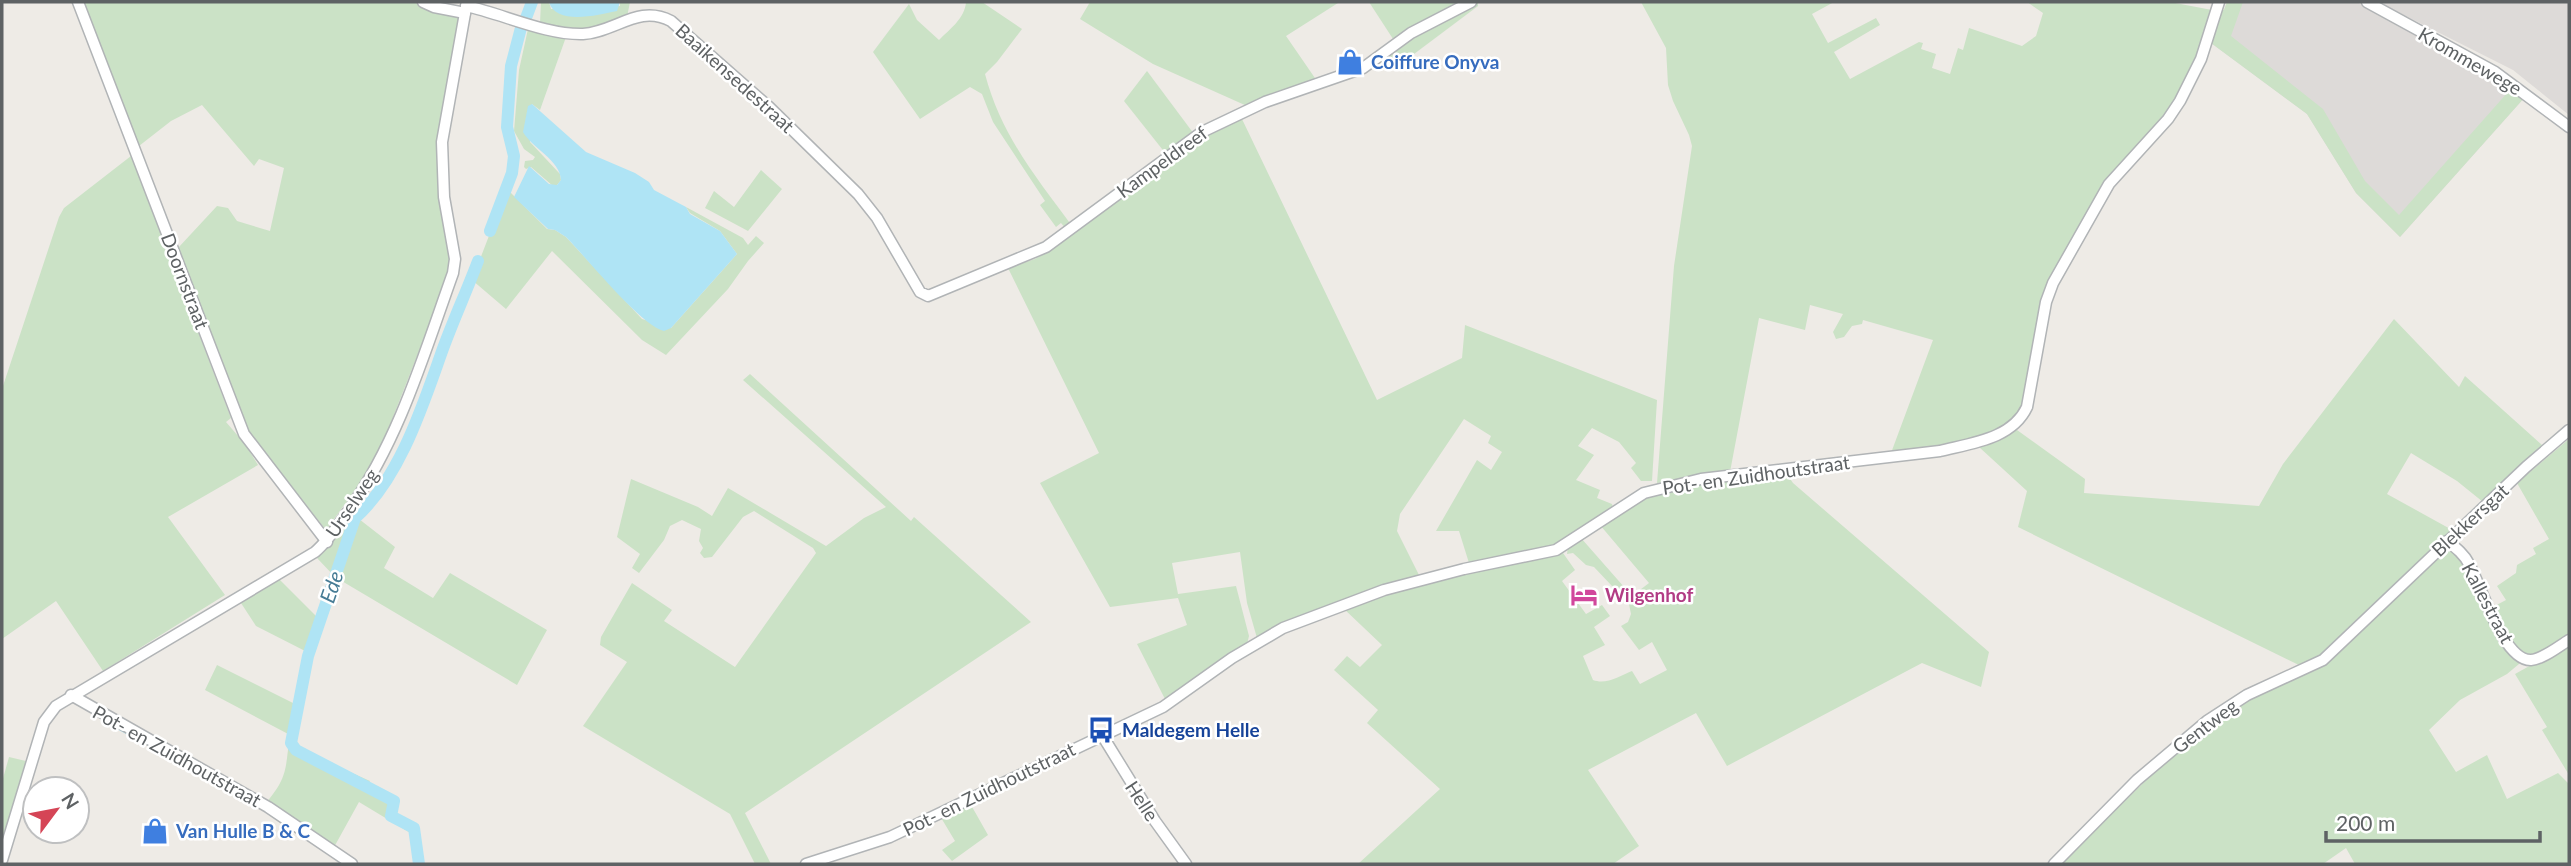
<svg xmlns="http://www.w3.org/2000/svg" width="2571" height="866" font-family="Lato,sans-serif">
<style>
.industrial{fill:#dddad8}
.green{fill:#cbe2c6}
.water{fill:#afe4f5}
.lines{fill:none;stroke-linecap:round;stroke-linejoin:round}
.stream{stroke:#afe4f5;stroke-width:2}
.river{stroke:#afe4f5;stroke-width:12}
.minor-casing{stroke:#b1b4b6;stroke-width:13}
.minor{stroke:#fff;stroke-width:10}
.labels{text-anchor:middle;stroke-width:5;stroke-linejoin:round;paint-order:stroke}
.street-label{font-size:19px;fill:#5e6264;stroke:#fff}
.shop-label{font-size:19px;font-weight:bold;fill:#366cbe;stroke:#fff;text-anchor:start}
.hotel-label{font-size:19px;font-weight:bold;fill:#b23c85;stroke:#fff;text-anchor:start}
.transit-label{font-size:19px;font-weight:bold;fill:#164399;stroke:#fff;text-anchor:start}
.water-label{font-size:21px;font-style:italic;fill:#477c95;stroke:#fff}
</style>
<rect width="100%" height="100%" fill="#eeebe6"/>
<g class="industrial">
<polygon points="2227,2 2357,2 2387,19 2478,66 2525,97 2400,237 2356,193 2307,114 2211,43 2221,10 2224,10"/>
<polygon points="2382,2 2569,2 2569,115 2513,70 2388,7"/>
</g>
<g class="green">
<polygon points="82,2 414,2 433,11 459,16 441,115 438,149 438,180 451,259 447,280 384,440 366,475 326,530 248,432 178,248 217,206 228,208 237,221 270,231 284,168 259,159 254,166 202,105 171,121 139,146"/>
<path d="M541,2H549L551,9L620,6V2H630L627,17C594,29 575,34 540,23Z"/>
<path d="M966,2H982L1022,29L997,62L985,74C1001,135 1036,177 1072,226L1067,230L1061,223L1056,227L1040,205L1045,201L993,122L982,94L970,87L920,119L873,52L909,4L917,20L939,40C950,29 965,18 966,2Z"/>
<polygon points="1090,2 1337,2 1338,3 1286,36 1317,81 1247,106 1153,64 1080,19"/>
<polygon points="1369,2 1463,2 1395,42"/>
<path d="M1478,2V6L1406,60L1380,67V64C1410,38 1442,19 1478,2Z"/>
<path d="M1641,2H1834L1812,14L1828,43L1876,18L1880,25L1834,52L1850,79L1919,42L1923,43L1921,49L1936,54L1932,68L1950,74L1958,48L1963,50L1969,28L2022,46L2036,36L2043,13L2027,2H2170L2212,10L2193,68L2166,115L2137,146L2059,263L2026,398C2024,403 2022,409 2019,413C1999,445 1926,448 1891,453L1933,340L1863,320L1862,324L1852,326L1844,337L1836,339L1833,332L1843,314L1810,305L1805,330L1759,318L1730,472L1657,483L1674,266L1692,146L1689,135L1673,101L1668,85L1666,48Z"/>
<polygon points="2227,2 2243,2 2231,36 2323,109 2365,181 2399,215 2508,92 2514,89 2525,97 2400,237 2356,193 2307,114 2211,43 2221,10 2224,10"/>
<polygon points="528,29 566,37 540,110 532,104 530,142 560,174 561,180 557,185 553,186 531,167 526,169 524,167 525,161 533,160 535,157 524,149 514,131 519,70"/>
<polygon points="1147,71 1194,134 1166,154 1124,101"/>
<path d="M1241,117L1377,400L1462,358L1465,325L1657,400L1652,481H1641L1631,468L1636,463L1619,442L1592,428L1578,446L1594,455L1576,480L1600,490L1597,498L1612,504L1613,508L1556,546L1469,563L1459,531H1436L1477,460L1491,470L1502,452L1488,443L1491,436L1464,419L1400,514L1397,531L1419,575C1363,593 1309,611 1257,638L1247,603L1240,552L1172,563L1178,594L1236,586L1249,636L1247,644L1166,701L1137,644L1187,625L1178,598L1110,607L1040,483L1099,453L1008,268L1035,259L1053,248L1196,140Z"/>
<polygon points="131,156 231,418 226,422 245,444 258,465 168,517 225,595 103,671 56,601 2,639 2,389 59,217 64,208"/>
<polygon points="761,170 782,189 748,231 705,208 714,191 734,207"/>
<polygon points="507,189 547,229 555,230 566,237 642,319 671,328 737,254 720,231 690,213 686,207 743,238 748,245 756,236 764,243 748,261 728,289 666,355 642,340 552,251 506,309 472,280"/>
<polygon points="2394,319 2459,387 2465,376 2543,446 2483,502 2457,481 2411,453 2387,494 2454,531 2332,648 2303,667 2018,527 2027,491 1979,447 1996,442 2017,430 2085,479 2084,493 2259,506 2283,464"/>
<polygon points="750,374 911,521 914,517 1031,622 745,813 771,864 755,864 730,814 583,726 627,662 600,645 601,637 632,583 672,610 664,621 735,667 816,553 813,548 754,511 743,517 712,557 704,558 700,553 703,548 699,541 701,529 682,520 670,526 664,540 639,573 632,568 640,554 617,537 631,479 698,507 712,516 728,488 826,546 864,518 886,507 743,380"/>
<polygon points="2569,439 2569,636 2537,656 2527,657 2506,636 2491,608 2506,600 2497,586 2516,573 2517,565 2536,554 2533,548 2549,539 2517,483"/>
<path d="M1786,473L1793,483L1989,652L1981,687L1922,663L1727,766L1696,713L1588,770L1639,846L1613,864H1358L1440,789L1367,723L1378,710L1334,670L1347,656L1360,667L1382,645L1343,608L1412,587L1553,553L1555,556L1563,553L1575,570L1562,581L1586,614L1602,605L1610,616L1594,627L1605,645L1583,656L1593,680C1606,685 1620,676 1632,671L1640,684L1667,670L1652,642L1639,650L1621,626L1628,622L1631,614L1629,604L1594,567L1586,565L1573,553L1567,554L1568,547L1581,538L1632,596L1649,583L1600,525L1630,504L1671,488Z"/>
<polygon points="364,498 372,506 359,519 395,547 384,568 433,598 450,573 547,630 517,685 335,577 317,558 335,538"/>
<polygon points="2448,548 2459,554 2519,660 2519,664 2507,674 2460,700 2429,730 2456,772 2487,755 2507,799 2558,773 2569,784 2569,864 2355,864 2346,848 2323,864 2060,864 2169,758 2224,715 2266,690 2316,670 2334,656"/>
<polygon points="279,579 321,621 311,654 256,626 241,603"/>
<polygon points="2569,644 2569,775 2542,730 2547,727 2515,674"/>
<path d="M217,665L295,704L298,688L304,689L293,748L332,768L334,765L370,781L367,787L395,802L394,816L417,827L421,864H415L412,834L359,802L333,849L266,803C289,776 285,767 290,735L205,690Z"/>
<polygon points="1101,742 971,805 988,835 952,861 942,850 955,841 940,816"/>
<polygon points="9,757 30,762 5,842 2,839 2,782"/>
</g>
<g class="water">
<path d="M549,2H620L617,11C598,15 556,26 549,2Z"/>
<path d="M532,104L586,152L635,173L649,182L654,190L686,207L690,214L720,231L737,254L671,328L664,331C641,326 586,257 566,237L555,230L548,229L514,197L529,166L549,184L557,185L561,180C560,160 532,148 523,132L528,106Z"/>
</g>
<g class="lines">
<polyline class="stream" points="108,723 145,743"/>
<g class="river">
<polyline points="526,18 532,2"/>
<polyline points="490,231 512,173 514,156 507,127 511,66 522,24"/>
<path d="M419,864L414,828L391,816L394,801L296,750L291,743L308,656L355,518C398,480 421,411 440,357C451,325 466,293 478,261"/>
</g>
<g class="minor-casing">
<g id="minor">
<polyline points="78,2 244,434 327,542"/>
<polyline points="423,2 434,7 465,13"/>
<polyline points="2367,2 2495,72 2569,127"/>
<path d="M466,6C503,14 546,35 583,34C616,32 638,4 671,21L769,107L858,194L877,218L920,292L928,296L1046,247L1202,132L1265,102L1363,68L1411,33L1471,2"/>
<path d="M2447,541C2456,548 2464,554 2469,564C2481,585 2503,661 2531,660C2543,659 2559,646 2569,640"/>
<polyline points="71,695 268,807 352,864"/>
<polyline points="1102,735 1155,821 1186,864"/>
<path d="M2,860L44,722L56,706L315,552C329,540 338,525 349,510C399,440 424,354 453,273L455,259L444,197L442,142L467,2"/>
<path d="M806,864L890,837L1163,707L1232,658L1283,628L1384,590L1464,569L1556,550L1644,493L1701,479L1940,451C1972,443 2012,439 2027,407L2046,302L2053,283L2109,184L2168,119L2180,101L2201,59L2219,2"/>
<polyline points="2054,864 2137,780 2207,721 2247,695 2323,660 2526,467 2569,430"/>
</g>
</g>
<use href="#minor" class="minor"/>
</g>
<defs>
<g id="shop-bare" transform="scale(2.1)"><path d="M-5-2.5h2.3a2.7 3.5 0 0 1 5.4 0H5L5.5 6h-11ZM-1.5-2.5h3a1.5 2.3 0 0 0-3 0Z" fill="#3f7fe0" stroke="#fff" stroke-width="2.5" paint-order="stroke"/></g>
<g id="hotel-bare" transform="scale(2.1)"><path d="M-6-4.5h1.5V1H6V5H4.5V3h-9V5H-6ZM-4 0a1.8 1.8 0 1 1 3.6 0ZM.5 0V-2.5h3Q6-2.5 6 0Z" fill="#d1479c" stroke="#fff" stroke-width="2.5" paint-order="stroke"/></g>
<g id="bus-bare" transform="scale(2.1)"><path d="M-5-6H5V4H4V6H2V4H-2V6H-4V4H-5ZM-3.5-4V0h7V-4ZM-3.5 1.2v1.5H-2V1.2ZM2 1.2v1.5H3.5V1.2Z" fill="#1a4fb4" stroke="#fff" stroke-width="2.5" paint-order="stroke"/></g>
</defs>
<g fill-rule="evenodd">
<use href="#shop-bare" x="1350" y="62"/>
<use href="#hotel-bare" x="1584" y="595"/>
<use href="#bus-bare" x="1101" y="730"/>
<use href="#shop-bare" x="155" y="831"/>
</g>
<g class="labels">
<g class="street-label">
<text transform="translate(2470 61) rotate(30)" y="7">Krommewege</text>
<text transform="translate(735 78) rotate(42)" y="7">Baaikensedestraat</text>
<text transform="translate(1162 162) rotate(-36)" y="7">Kampeldreef</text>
<text transform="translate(185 281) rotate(69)" y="7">Doornstraat</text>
<text transform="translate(1756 475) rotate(-8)" y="7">Pot- en Zuidhoutstraat</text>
<text transform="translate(352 503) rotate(-56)" y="7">Urselweg</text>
<text transform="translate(2470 520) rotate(-43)" y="7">Blekkersgat</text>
<text transform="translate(2488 603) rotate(62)" y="7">Kallestraat</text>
<text transform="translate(2205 726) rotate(-37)" y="7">Gentweg</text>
<text transform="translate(177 756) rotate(29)" y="7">Pot- en Zuidhoutstraat</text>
<text transform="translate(989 789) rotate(-26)" y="7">Pot- en Zuidhoutstraat</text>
<text transform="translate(1142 801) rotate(57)" y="7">Helle</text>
</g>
<g class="shop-label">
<text x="1371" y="69">Coiffure Onyva</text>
<text x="176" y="838">Van Hulle B &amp; C</text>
</g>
<g class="hotel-label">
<text x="1605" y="602">Wilgenhof</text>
</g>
<g class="transit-label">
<text x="1122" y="737">Maldegem Helle</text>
</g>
<g class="water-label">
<text transform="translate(332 587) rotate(-71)" y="7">Ede</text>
</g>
</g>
<rect width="2571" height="866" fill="none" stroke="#5e6264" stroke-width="7"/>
<g transform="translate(56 810) rotate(58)"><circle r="33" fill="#ffffff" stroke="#bfc0c1" stroke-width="2"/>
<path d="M0-5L12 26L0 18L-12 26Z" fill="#d54556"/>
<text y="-10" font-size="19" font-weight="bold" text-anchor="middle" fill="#5e6264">N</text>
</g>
<path d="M2326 831v10h214v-10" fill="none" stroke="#5e6264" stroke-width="3.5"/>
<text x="2336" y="831" font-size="21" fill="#5e6264" stroke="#ffffff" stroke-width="5" paint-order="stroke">200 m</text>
</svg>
